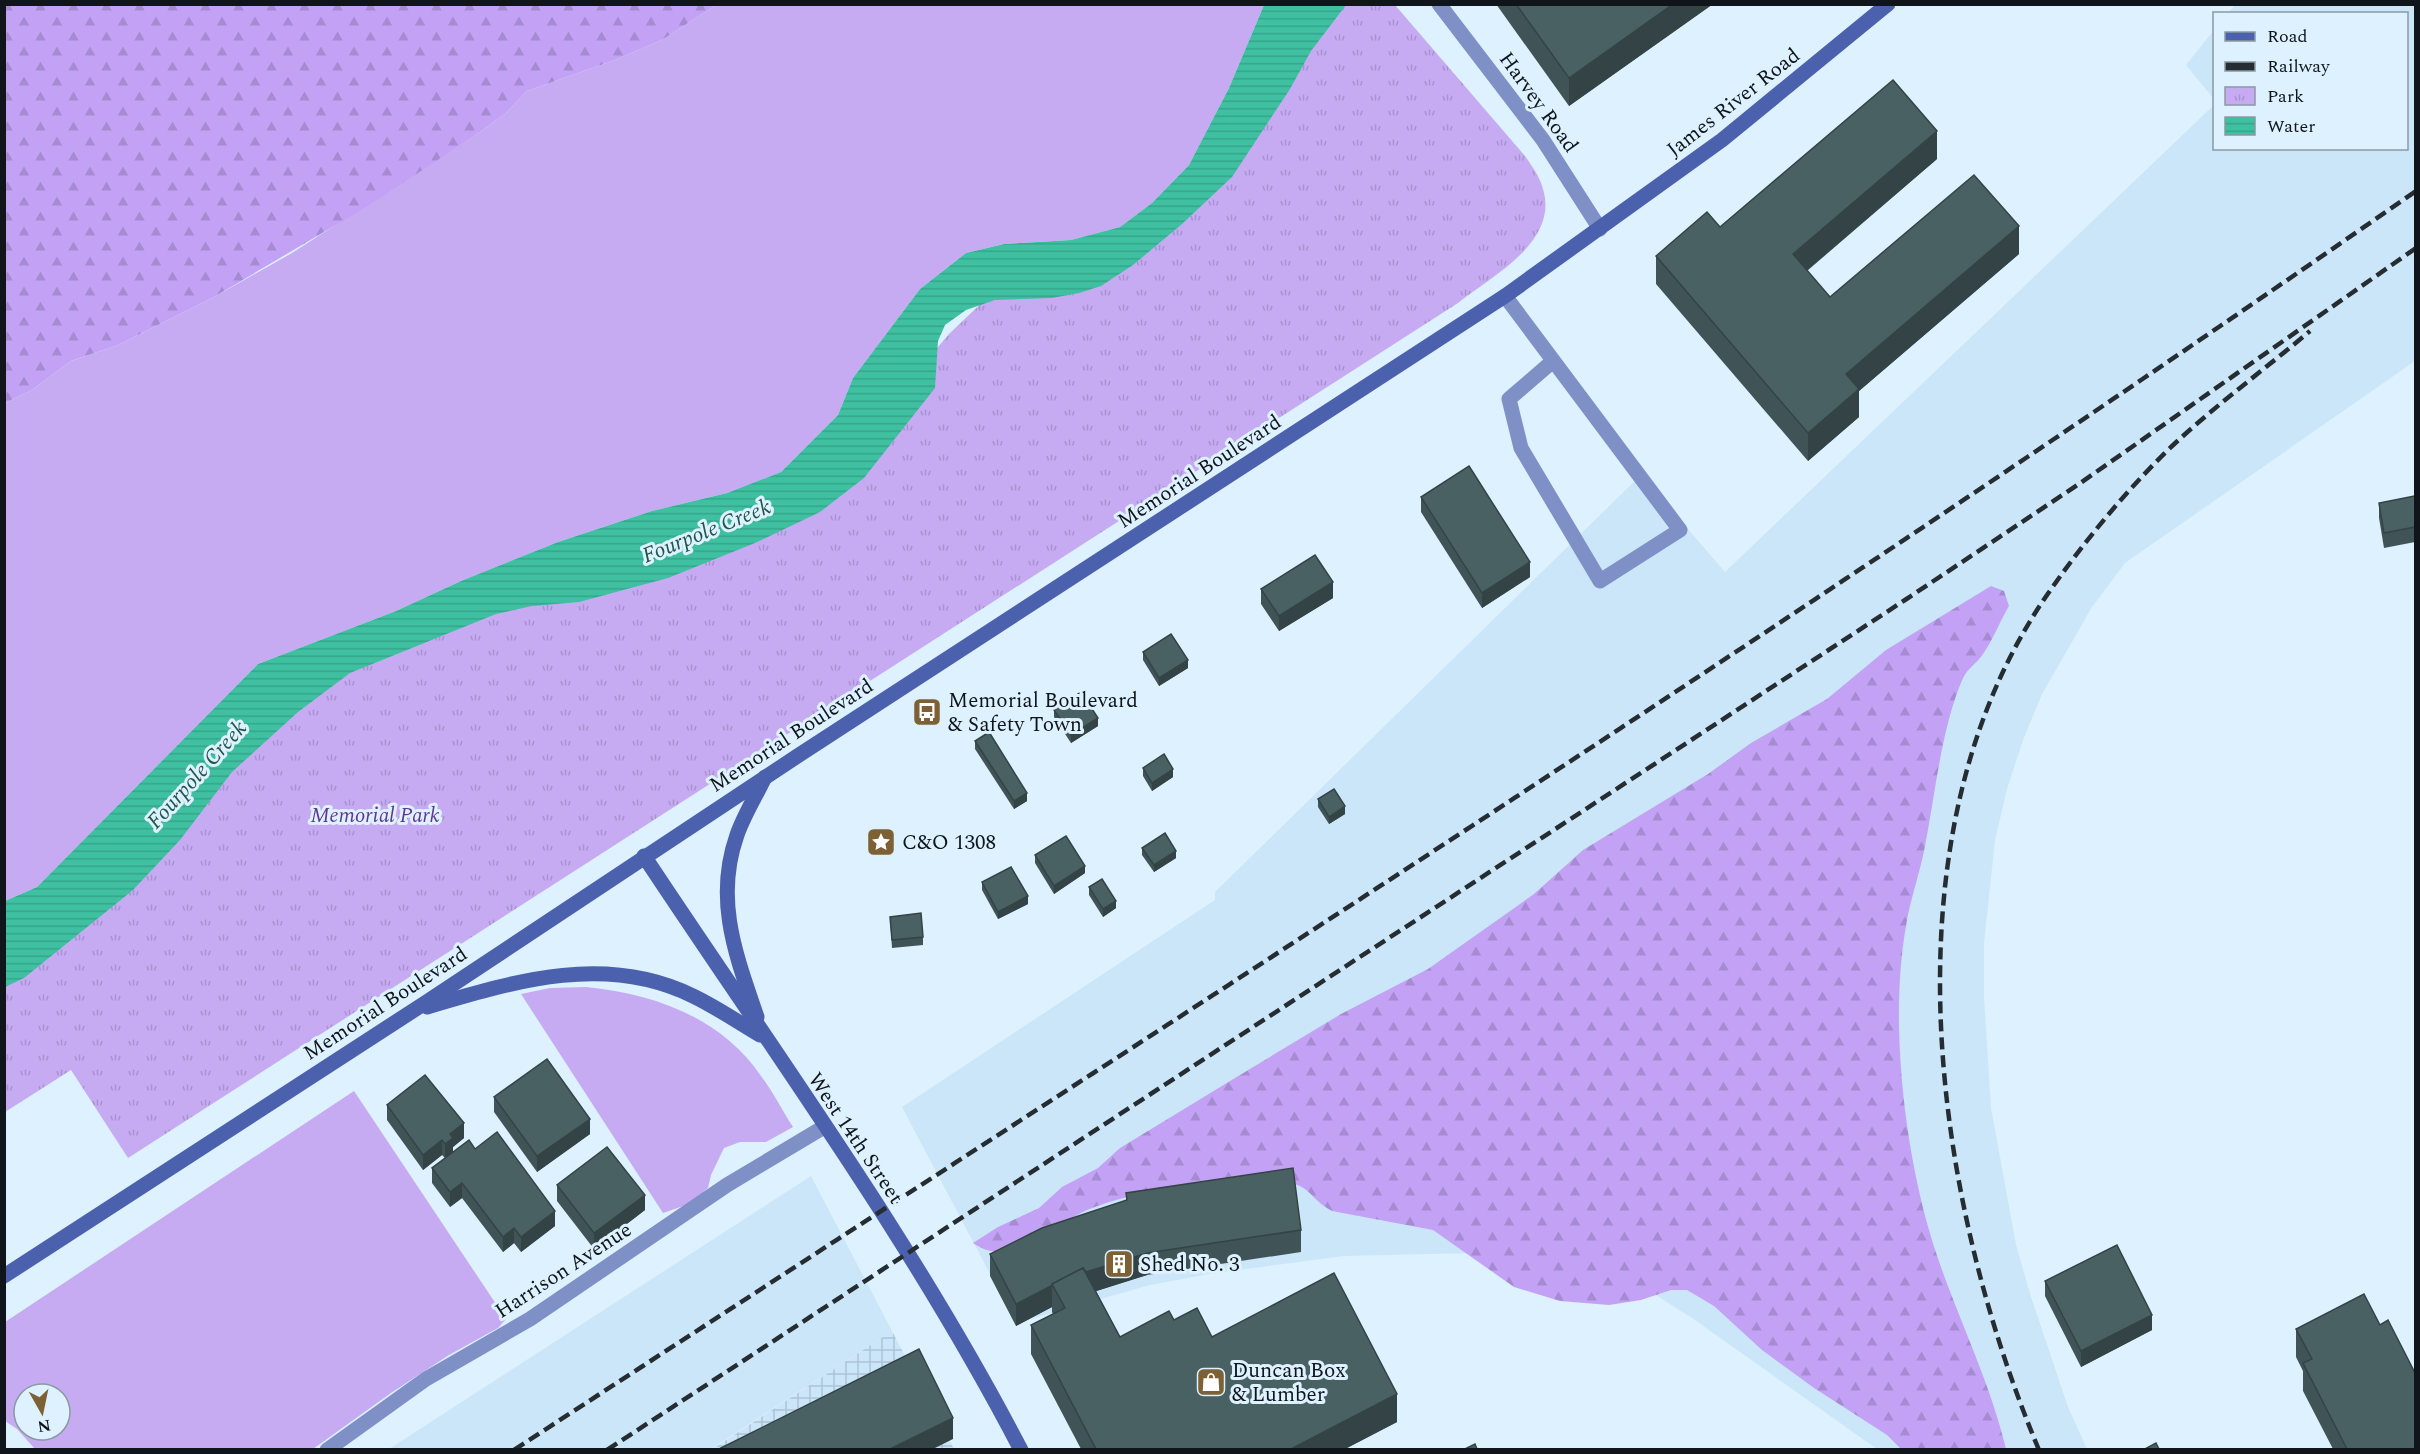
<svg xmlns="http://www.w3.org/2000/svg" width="2420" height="1454" font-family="Spectral,serif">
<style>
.built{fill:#cbe6f8}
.industrial{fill:url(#industrial-grid)}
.grass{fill:#c6abf3;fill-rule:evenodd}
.forest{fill:url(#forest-firs)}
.park{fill:url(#park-tufts)}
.water{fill:url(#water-rules)}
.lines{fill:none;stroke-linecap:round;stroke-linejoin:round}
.lane{stroke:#7e90c5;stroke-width:15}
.street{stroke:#7e90c5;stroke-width:15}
.secondary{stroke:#4b61ad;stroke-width:15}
.rail{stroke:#252d32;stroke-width:4.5;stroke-dasharray:12 6;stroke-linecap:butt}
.wall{fill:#405356}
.shaded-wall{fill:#344446}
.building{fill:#4a6164;stroke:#344446;stroke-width:1.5}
.labels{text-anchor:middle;stroke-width:6;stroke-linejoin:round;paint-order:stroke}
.street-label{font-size:21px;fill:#0f151a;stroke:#ddf1fe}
.poi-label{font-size:21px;fill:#0f151a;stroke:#ddf1fe;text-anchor:start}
.park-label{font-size:21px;font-style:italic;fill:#613695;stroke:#ddf1fe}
.water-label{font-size:22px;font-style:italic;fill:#225648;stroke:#ddf1fe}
</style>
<defs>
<pattern id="industrial-grid" width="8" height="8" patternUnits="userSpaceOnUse" patternTransform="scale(1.5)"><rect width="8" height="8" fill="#cbe6f8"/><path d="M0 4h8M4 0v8" fill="none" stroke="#adc4d4"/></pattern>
<pattern id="forest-firs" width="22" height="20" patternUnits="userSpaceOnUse" patternTransform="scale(1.5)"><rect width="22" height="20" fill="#c3a2f6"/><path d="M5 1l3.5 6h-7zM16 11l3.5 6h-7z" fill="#a68bd2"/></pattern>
<pattern id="park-tufts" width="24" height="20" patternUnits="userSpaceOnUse" patternTransform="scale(1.5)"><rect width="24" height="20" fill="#c6abf3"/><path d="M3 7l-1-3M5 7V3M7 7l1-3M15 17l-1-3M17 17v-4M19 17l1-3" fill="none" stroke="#a992d0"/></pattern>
<pattern id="water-rules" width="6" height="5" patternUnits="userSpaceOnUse" patternTransform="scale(1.5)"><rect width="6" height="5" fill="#3fc0a1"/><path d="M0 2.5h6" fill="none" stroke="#36a48a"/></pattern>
</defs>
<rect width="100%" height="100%" fill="#ddf1fe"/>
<g class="built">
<polygon points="2236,4 2415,5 2415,361 2125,563 2092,607 2042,694 2023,740 2007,789 1995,840 1984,943 1984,998 1991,1108 2016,1245 2031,1297 2068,1407 2087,1449 1877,1449 1692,1318 1656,1295 1612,1276 1474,1253 1344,1256 1209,1274 1150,1285 1016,1323 902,1107 1215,900 1215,892 1641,475 1725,572 2214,105 2214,148 2406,148 2406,14 2228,13"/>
<polygon points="2214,30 2214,99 2186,65"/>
<polygon points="811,1176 892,1331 711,1449 389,1449"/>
</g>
<polygon class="industrial" points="892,1331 954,1449 711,1450"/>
<g class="grass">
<polygon points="716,5 1264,5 1229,88 1189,165 1152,203 1120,227 1071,240 1004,244 966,253 920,289 853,378 838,415 781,472 727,493 652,511 558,542 461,581 396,611 258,664 37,887 5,901 5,403 32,390 71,361 118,345 214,297 292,253 480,132 506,113 527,91 615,60 662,40"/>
<path d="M586,987C654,994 721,1017 761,1076C773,1092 782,1110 793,1127L766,1142H740L724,1148L711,1175L708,1188L692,1203L663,1213L521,994L550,988Z"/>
<path d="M354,1091L506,1319L498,1328L449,1355L391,1393L313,1449H35L17,1429L5,1421V1322ZM24,1394H60V1430H24Z"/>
</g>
<g class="forest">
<polygon points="5,4 716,4 716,5 662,40 615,60 527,91 506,113 480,132 368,206 214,297 118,345 71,361 32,390 5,403"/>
<path d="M1991,586L2004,591L2009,606C2000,621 1993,640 1983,654C1977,663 1968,668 1963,678C1941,728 1935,797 1924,851C1919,876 1910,900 1906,926C1890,1016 1903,1135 1927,1223C1948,1300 1988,1372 2006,1449H1901L1887,1435L1814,1388L1762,1350L1714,1306L1687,1290H1671L1641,1300L1609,1305L1560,1301L1514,1287L1433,1230L1332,1211C1308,1198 1312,1184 1281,1182C1217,1187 1146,1185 1087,1210C1051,1226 1013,1271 973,1243L998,1227L1039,1208L1062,1187L1098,1168L1120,1148L1235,1078L1341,1014L1428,969L1534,894L1583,850L1708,774L1751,743L1827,699L1886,650Z"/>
</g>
<path class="park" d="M1316,5H1395L1525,156C1532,166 1540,177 1543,189C1559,242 1493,275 1458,303L128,1158L71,1070L5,1112V957L212,760L446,611L619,577L888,406L949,334L991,294L1132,252Z"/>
<polygon class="water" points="1264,5 1346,5 1311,51 1290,89 1232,177 1182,224 1133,265 1101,286 1079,293 1052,298 995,300 966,310 945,325 938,341 935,388 864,478 820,512 755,543 668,578 579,602 532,606 496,614 350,673 298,712 232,772 180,840 133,890 24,978 5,987 5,901 37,887 258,664 396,611 461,581 558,542 652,511 727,493 781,472 838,415 853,378 920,289 966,253 1004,244 1071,240 1120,227 1152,203 1189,165 1229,88"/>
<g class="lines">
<polyline class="lane" points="1505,296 1680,530 1600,581 1521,448 1509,399 1553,361"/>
<g class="street">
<polyline points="1439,4 1543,140 1600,229"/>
<polyline points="327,1450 426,1379 530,1319 727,1185 824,1127"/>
</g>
<g class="secondary">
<path d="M644,856C773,1051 913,1242 1021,1450"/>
<path d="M427,1007C515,981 606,953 693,996C716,1007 738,1022 760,1035"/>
<path d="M757,1017C736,955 714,900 737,835C744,815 756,796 765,777"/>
<polyline points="4,1276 425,1003 799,755 1505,296 1722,140 1888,4"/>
</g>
<g class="rail">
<path d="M514,1450C1151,1034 1792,625 2416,191"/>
<polyline points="607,1450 1905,600 2079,484 2416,248"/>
<path d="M2039,1450C1932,1195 1881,836 2047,595C2083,543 2124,493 2169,449C2213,407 2264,370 2310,331"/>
</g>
</g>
<g class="wall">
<polygon points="1496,4 1713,4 1569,106"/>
<polygon points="1937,159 1807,271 1830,297 2019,254 1859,391 1859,417 1808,461 1656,284 1656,256 1720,227"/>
<polygon points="2415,496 2415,542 2384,548 2379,518 2379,503"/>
<polygon points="1421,497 1530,577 1482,608 1421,512"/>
<polygon points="1261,589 1333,598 1279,631 1261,604"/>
<polygon points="1143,652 1188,668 1159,686 1143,660"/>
<polygon points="1054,710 1098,726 1071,743 1054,717"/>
<polygon points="975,741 1027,801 1014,809 975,749"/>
<polygon points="1143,768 1173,777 1152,791 1143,776"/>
<polygon points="1318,799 1345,814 1329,824 1318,807"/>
<polygon points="1142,848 1176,858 1154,872 1142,855"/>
<polygon points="1035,855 1085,873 1054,894 1035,863"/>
<polygon points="982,882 1028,904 998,919 982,890"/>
<polygon points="1089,887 1116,908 1103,917 1089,895"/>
<polygon points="890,917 923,937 923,945 892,948"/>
<polygon points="494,1097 590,1134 537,1172 494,1112"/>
<polygon points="387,1105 464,1138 453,1147 453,1152 475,1149 555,1226 521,1252 514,1243 503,1252 462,1198 450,1207 432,1183 432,1168 445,1158 442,1155 423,1170 387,1120"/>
<polygon points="557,1185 645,1210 594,1249 557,1201"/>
<polygon points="1126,1193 1301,1230 1301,1252 1147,1275 1096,1291 1120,1337 1174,1320 1212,1337 1397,1422 1345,1449 1081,1449 1031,1354 1031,1325 1053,1314 1052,1312 1052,1307 1016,1326 990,1276 990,1254 1126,1201"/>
<polygon points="2045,1281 2152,1330 2081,1367 2045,1296"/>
<polygon points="2380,1325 2415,1449 2333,1449 2303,1391 2303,1371 2296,1357 2296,1329"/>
</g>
<g class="shaded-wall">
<polygon points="1673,4 1713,4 1569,106 1569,78"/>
<polygon points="1937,131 1937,159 1793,282 1793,254"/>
<polygon points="2019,226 2019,254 1859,391 1859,417 1808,461 1808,433 1846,374"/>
<polygon points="1530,562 1530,577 1482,608 1482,593"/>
<polygon points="1333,582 1333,598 1279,631 1279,616"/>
<polygon points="1188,660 1188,668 1159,686 1159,678"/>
<polygon points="1098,718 1098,726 1071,743 1071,735"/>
<polygon points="1173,769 1173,777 1152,791 1152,783"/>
<polygon points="1027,793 1027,801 1014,809 1014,801"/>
<polygon points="1345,806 1345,814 1329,824 1329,817"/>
<polygon points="1176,851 1176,858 1154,872 1154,865"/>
<polygon points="1085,866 1085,873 1054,894 1054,886"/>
<polygon points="1028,896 1028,904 998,919 998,912"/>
<polygon points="1116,901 1116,908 1103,917 1103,909"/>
<polygon points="590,1119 590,1134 537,1172 537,1156"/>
<polygon points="464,1123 464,1138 453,1147 453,1153 445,1159 445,1144 450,1134"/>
<polygon points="442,1140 442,1155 423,1170 423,1155"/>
<polygon points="462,1183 462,1198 450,1207 450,1192"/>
<polygon points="645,1195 645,1210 594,1249 594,1233"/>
<polygon points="555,1211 555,1226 521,1252 521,1237"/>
<polygon points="514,1228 514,1243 503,1252 503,1237"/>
<polygon points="1147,1253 1147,1275 1065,1301 1065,1279"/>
<polygon points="1052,1285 1052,1307 1016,1326 1016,1304"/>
<polygon points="2152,1315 2152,1330 2081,1367 2081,1351"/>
<polygon points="1397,1394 1397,1422 1345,1449 1291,1449"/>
<polygon points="953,1418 953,1439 933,1449 890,1449"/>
</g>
<g class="building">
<polygon points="1516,4 1673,4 1569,78"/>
<polygon points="1893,80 1937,131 1793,254 1830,297 1974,175 2019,226 1846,374 1859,389 1808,433 1656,256 1707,212 1720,227"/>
<polygon points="1469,466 1530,562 1482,593 1421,497"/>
<polygon points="2415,496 2415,527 2384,533 2379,503"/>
<polygon points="1315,555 1333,582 1279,616 1261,589"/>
<polygon points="1171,634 1188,660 1159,678 1143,652"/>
<polygon points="1081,692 1098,718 1071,735 1054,710"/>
<polygon points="989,732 1027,793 1014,801 975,741"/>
<polygon points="1164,754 1173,769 1152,783 1143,768"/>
<polygon points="1334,789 1345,806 1329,817 1318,799"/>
<polygon points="1165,833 1176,851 1154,865 1142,848"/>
<polygon points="1066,836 1085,866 1054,886 1035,855"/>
<polygon points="1011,867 1028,896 998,912 982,882"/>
<polygon points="1102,879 1116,901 1103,909 1089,887"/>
<polygon points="921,913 923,937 892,940 890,917"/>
<polygon points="547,1059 590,1119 537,1156 494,1097"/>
<polygon points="425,1075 464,1123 450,1134 453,1138 445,1144 442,1140 423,1155 387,1105"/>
<polygon points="497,1132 555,1211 521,1237 514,1228 503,1237 462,1183 450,1192 432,1168 469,1140 475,1149"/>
<polygon points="607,1147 645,1195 594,1233 557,1185"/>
<polygon points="1293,1168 1301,1230 1147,1253 1086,1272 1083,1268 1052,1284 1053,1285 1016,1304 990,1254 1042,1228 1127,1200 1126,1193"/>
<polygon points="2117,1245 2152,1315 2081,1351 2045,1281"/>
<polygon points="1083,1268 1120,1337 1169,1311 1174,1320 1197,1308 1212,1337 1334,1273 1397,1394 1291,1449 1096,1449 1031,1325 1065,1308 1052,1284"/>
<polygon points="2364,1294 2380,1325 2388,1320 2415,1373 2415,1449 2347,1449 2303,1363 2312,1359 2296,1329"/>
<polygon points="919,1349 953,1418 890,1449 719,1449"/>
<polygon points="2156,1443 2159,1449 2145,1449"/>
<polygon points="1475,1444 1477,1449 1465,1449"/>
</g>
<defs>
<g id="bus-square" transform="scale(1.5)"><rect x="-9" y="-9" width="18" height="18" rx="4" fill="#7d6033" stroke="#ddf1fe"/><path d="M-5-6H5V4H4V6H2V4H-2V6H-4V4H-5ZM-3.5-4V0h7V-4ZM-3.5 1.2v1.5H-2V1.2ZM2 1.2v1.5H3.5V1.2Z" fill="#fff"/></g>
<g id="sight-square" transform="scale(1.5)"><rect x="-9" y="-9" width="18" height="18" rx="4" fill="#7d6033" stroke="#ddf1fe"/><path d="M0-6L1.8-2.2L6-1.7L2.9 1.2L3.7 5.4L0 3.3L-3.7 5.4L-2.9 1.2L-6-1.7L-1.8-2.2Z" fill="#fff"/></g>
<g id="building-square" transform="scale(1.5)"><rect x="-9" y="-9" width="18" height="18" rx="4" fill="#7d6033" stroke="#ddf1fe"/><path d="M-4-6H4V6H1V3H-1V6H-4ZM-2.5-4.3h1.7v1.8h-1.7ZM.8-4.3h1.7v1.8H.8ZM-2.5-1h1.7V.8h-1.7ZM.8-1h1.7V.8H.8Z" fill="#fff"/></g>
<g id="shop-square" transform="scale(1.5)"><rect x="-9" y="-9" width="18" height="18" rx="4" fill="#7d6033" stroke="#ddf1fe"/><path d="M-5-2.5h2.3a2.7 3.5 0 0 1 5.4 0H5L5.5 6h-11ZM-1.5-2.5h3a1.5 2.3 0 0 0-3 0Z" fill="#fff"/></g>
</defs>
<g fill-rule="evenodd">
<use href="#bus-square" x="927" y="712"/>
<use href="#sight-square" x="881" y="842"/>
<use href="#building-square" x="1119" y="1264"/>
<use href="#shop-square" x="1211" y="1382"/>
</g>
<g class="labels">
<g class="street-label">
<text transform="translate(1539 102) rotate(54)" y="7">Harvey Road</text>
<text transform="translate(1733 102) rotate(-38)" y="7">James River Road</text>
<text transform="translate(1199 471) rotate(-33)" y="7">Memorial Boulevard</text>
<text transform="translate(791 735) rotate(-33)" y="7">Memorial Boulevard</text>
<text transform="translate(385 1003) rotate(-33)" y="7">Memorial Boulevard</text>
<text transform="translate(856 1138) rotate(56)" y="7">West 14th Street</text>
<text transform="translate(563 1270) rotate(-33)" y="7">Harrison Avenue</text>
</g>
<g class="poi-label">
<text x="948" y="707">Memorial Boulevard<tspan x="948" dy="24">&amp; Safety Town</tspan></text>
<text x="902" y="849">C&amp;O 1308</text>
<text x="1140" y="1271">Shed No. 3</text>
<text x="1232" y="1377">Duncan Box<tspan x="1232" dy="24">&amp; Lumber</tspan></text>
</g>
<g class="park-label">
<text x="375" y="822">Memorial Park</text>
</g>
<g class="water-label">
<text transform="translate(706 530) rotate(-22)" y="8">Fourpole Creek</text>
<text transform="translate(196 774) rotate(-48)" y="8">Fourpole Creek</text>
</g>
</g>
<rect width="2420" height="1454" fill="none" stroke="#0f151a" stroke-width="12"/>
<rect x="2213" y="12" width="195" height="138" fill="#ddf1fe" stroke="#8b99a3" stroke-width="1.5"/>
<rect x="2225" y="32" width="30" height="9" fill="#4b61ad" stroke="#8b99a3" stroke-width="1.5"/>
<text x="2267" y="42" font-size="18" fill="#0f151a">Road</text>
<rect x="2225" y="62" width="30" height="9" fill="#252d32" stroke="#8b99a3" stroke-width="1.5"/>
<text x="2267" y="72" font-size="18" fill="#0f151a">Railway</text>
<rect x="2225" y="87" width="30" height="18" fill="url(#park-tufts)" stroke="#8b99a3" stroke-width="1.5"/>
<text x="2267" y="102" font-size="18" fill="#0f151a">Park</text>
<rect x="2225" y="117" width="30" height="18" fill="url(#water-rules)" stroke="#8b99a3" stroke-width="1.5"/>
<text x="2267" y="132" font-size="18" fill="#0f151a">Water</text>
<g transform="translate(42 1412) rotate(171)"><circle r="28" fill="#ddf1fe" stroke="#8b99a3" stroke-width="1.5"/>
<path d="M0-4.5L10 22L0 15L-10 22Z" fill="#7d6033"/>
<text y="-9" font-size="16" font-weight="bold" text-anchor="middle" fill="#0f151a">N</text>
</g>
</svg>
